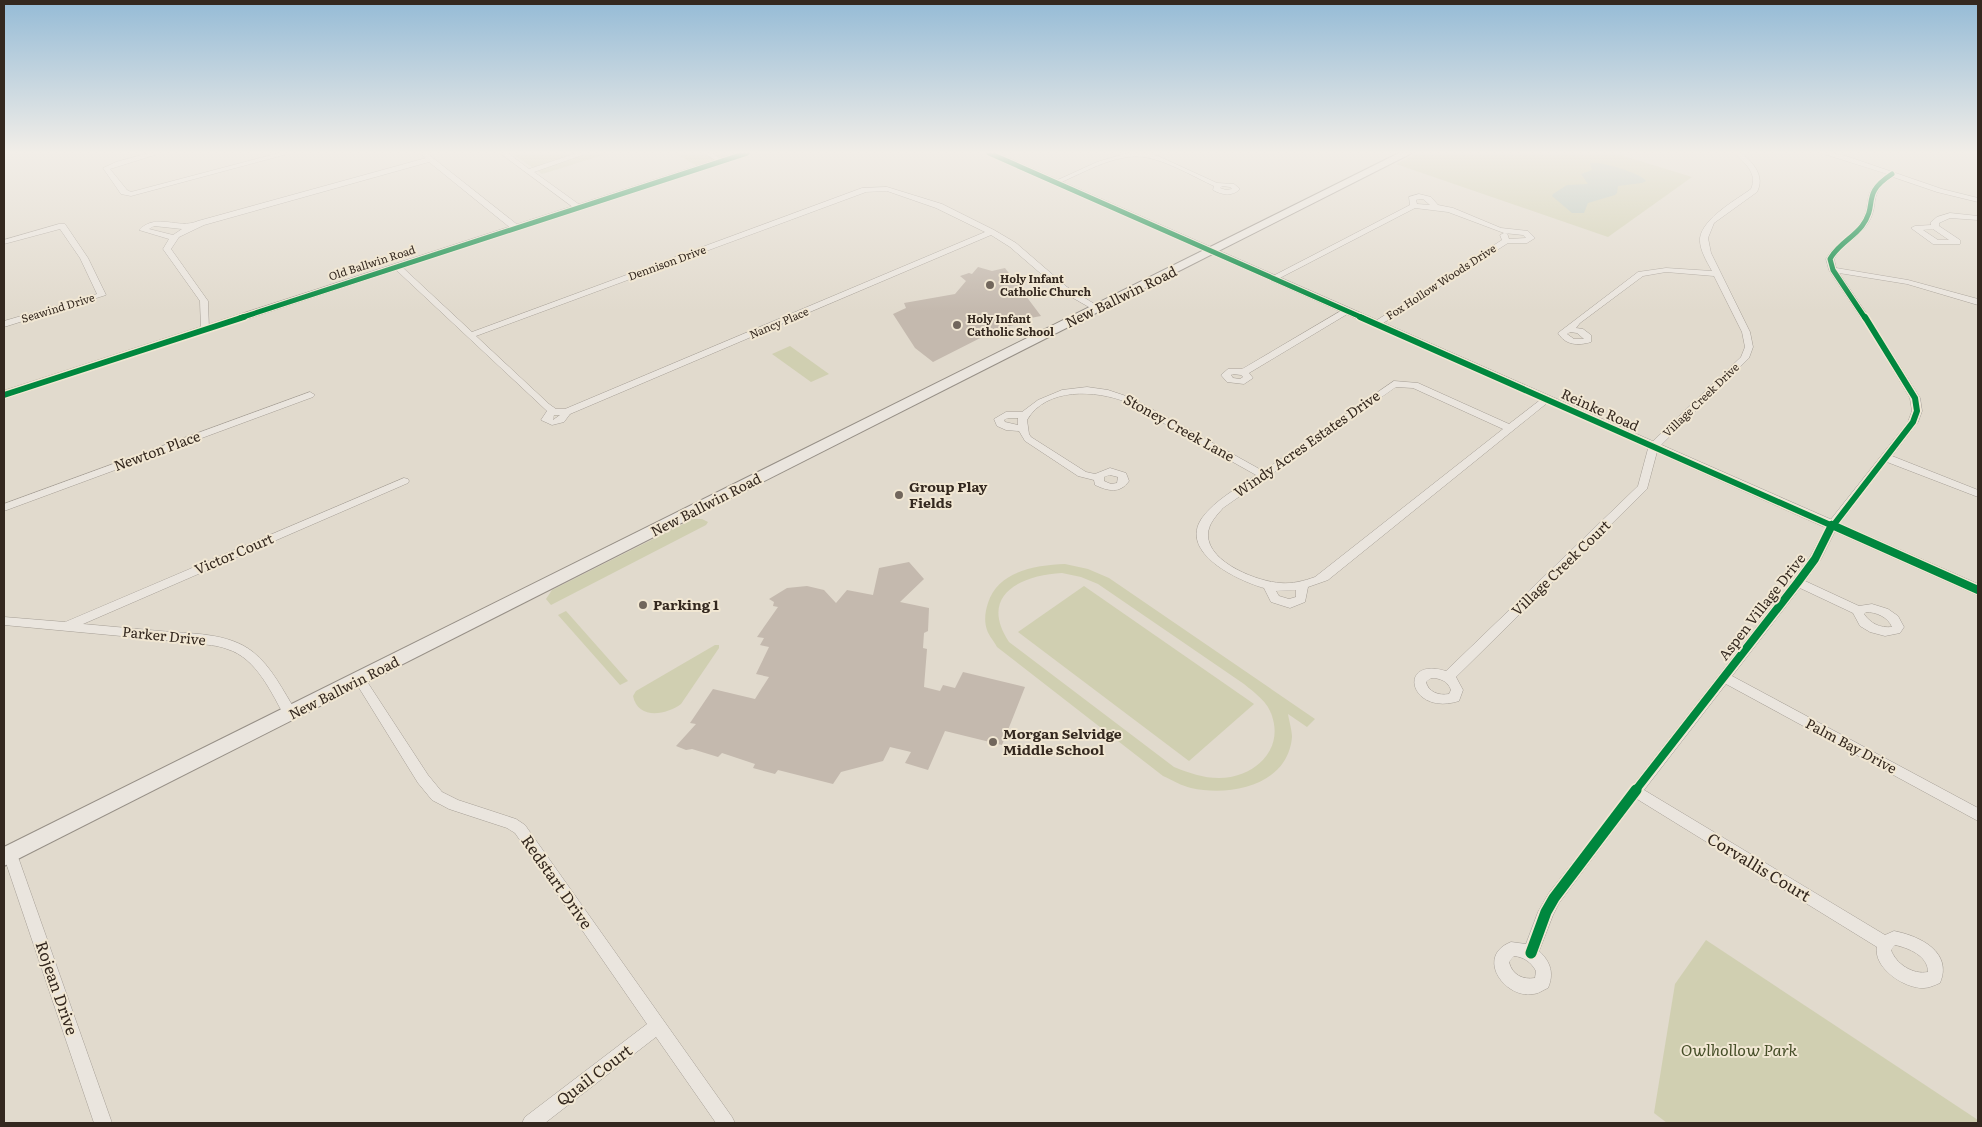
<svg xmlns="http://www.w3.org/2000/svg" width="1982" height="1127" font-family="Literata,serif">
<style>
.green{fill:#d0cfb1;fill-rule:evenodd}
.water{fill:#b8c6bc}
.building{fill:#c4b9ae}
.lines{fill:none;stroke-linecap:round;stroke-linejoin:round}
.minor-casing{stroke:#a69f96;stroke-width:1}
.tertiary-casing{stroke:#a69f96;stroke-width:1}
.secondary-casing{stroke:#968f86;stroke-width:2}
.minor{fill:#eae5de;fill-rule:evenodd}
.tertiary{fill:#eae5de;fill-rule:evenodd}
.secondary{fill:#eae5de;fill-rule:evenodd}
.cycleway-far3-casing{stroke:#f1e7d3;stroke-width:7}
.cycleway-far2-casing{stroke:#f1e7d3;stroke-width:9}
.cycleway-far1-casing{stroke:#f1e7d3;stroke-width:11}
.cycleway-casing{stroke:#f1e7d3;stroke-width:14}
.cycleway-far3{stroke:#00873e;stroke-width:5}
.cycleway-far2{stroke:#00873e;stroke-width:6}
.cycleway-far1{stroke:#00873e;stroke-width:8}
.cycleway{stroke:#00873e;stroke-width:11}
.poi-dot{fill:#71665c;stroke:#f1e7d3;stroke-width:2}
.labels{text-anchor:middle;stroke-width:4;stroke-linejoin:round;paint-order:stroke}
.far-street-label{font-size:11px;fill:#34281f;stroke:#f1e7d3}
.far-poi-label{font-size:11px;font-weight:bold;fill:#34281f;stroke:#f1e7d3;text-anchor:start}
.street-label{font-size:14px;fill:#34281f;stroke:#f1e7d3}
.poi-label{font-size:14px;font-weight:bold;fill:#34281f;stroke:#f1e7d3;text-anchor:start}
.near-street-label{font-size:16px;fill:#34281f;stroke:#f1e7d3}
.near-park-label{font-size:16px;font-style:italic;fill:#464e28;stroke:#f1e7d3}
</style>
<rect width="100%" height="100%" fill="#e1dacd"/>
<g class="green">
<polygon points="511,153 610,153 542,174"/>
<polygon points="675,153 736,153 697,166"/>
<polygon points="1418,153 1614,153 1692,177 1608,237 1396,164"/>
<polygon points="790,346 829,374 811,382 772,354"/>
<polygon points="693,519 702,519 708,522 706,525 551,605 546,599 552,590"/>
<path d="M1065,564L1088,569L1109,578L1315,719L1307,727L1288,714C1289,721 1292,730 1292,737C1288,785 1231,797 1191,788C1182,786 1172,780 1163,776L997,647C994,641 989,636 987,630C984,621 985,612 988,603C998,571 1036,565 1065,564ZM1062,573L1081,577L1098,584L1244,684C1255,693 1268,702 1272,716C1284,751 1253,778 1219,778C1203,778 1189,773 1174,767L1009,642C978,595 1021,575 1062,573Z"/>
<polygon points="1084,586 1254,704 1189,761 1018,632"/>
<polygon points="566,611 628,681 620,685 558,615"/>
<path d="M715,645H719V648L681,704C666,715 638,720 633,696L636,691Z"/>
<polygon points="1706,940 1978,1120 1978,1123 1667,1123 1654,1113 1675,984"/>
</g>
<path class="water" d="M1590,163C1600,161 1641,173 1646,181L1642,183L1618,186L1617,193L1615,195L1588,203L1584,213H1572L1552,196L1553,194L1567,185L1588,184L1581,174L1592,170Z"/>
<g class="building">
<polygon points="978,267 992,271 1005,268 1041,316 1025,319 1028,322 1000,328 933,362 915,348 893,314 906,308 904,303 955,294 966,281 960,276 969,273 972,274"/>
<polygon points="909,562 924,579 900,602 929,608 928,631 924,633 923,648 927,649 924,687 940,691 943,685 955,688 963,672 1025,687 1002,745 945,731 928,770 905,763 911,752 890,747 883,761 841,772 833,784 778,770 775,774 753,768 755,764 722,753 718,757 692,749 686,750 676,746 696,724 690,723 713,689 755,699 769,677 756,674 769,647 760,645 764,638 757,637 778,607 773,606 774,602 769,599 787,588 807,586 824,590 836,603 847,590 873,595 879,568"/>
</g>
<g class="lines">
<g class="minor-casing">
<g id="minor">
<polygon points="149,153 161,153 110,169 127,190 131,192 279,153 291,153 131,196 121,194 103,168 116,162"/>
<path d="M420,153H427L433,158L519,226V230H513L429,162L204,225L179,237L171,249L208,301L209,330L205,333L201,330L200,301L163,249L169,239L139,230C157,212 178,230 198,221L426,158ZM154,226L182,229L173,235L149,229Z"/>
<polygon points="500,153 508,153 529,169 577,153 588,153 534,172 584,208 577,210"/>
<polygon points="704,153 712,153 725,162 720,163"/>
<path d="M1128,153H1148L1158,156L1217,183L1234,184L1240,189C1232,197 1222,195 1213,190L1214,186C1194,177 1175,165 1153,159C1121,149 1086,172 1057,184L1051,183L1097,162ZM1222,186L1230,187L1232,189L1226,190L1220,188Z"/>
<path d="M1735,153H1742C1754,164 1765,176 1757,192L1714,223L1708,238L1711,253L1750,332L1753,347L1749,358L1658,448L1647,489L1456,677L1463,690L1459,701C1409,717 1396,656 1446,671L1638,486L1649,445L1741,357L1745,347L1742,332L1714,276L1666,272L1643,276L1580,323L1576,328L1583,329L1591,335V342C1578,346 1565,345 1558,333L1638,272L1666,268L1712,271C1707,262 1699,249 1700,238C1703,218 1736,200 1751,189C1758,173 1745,164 1735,153ZM1570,332L1577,333L1584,339H1574L1567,334ZM1431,678C1440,678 1448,681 1451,690L1449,694C1439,696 1428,692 1426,682Z"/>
<path d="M1821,153H1833L1846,156L1942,189L1978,198V202L1937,192L1893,177C1865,195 1882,204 1866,226C1857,239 1841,245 1834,259L1836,268L1908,280L1978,299V305L1907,284L1839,273L1876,328L1920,398L1922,411L1918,422L1892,456L1978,490V497L1887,462L1837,527L1821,559L1805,581L1859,606L1872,604L1888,609L1898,616L1904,627L1900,633L1885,636L1870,632L1860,626L1853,613L1800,588L1732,676L1978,808V821L1726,684L1644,790L1885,935L1894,931C1920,936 1953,952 1940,983C1935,985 1929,988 1924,988C1905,989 1873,968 1877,947L1637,799L1559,903L1553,915L1539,951C1551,962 1554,974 1548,988C1543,990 1538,994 1533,994C1504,999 1475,956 1511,942L1526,944L1538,912L1549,893L1794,579L1810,557L1828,523L1908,422L1912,411L1910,398L1868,328L1829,270L1826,259C1834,244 1849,238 1859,225C1875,204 1858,194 1887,174ZM1866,612C1876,612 1888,617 1892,627C1880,628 1871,624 1864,614ZM1895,945C1909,948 1928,956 1928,972C1913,975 1896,964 1891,950ZM1514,956C1524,957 1531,962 1536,971L1535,978C1523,980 1512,975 1509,962Z"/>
<path d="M887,187L942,204L994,230L1016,243L1067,287L1101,308L1097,311L1094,310L1061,291L1010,247L991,235L570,414L564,422L552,425L541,420L547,411L393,267L400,265L472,332L862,188ZM887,191L936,208L985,232L565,409H556L549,404L476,336L866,192ZM554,415H560L553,420Z"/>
<path d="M1419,194L1431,197L1438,205L1453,208L1501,228L1528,231L1535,238L1527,243H1508L1377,327L1373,324L1374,322L1502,240L1500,235L1504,233L1448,212L1415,208L1276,280L1269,278L1410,205L1409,197ZM1419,199H1423L1430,205L1417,204L1416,200ZM1504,233L1523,235L1526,238L1509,239L1507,233Z"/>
<path d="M1950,213L1978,216V220L1950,218L1939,223V226L1960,240V244H1933L1911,228L1915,226L1931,225V222L1937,217ZM1933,229L1949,240H1938L1923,230Z"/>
<polygon points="59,224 65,224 88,258 106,295 4,327 4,321 97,294 80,258 60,229 4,244 4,240"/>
<path d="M1346,308L1350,311L1349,313L1249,373L1253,378L1244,384L1227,382L1221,375L1228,369H1242ZM1233,374L1241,375L1243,377L1240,379L1233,378L1231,375Z"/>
<path d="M1394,381L1418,383L1509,424L1544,397L1547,396L1552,399L1328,580L1308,587L1305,602L1290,608L1271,602L1264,588C1239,581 1178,553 1202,518C1215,500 1238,488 1256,475L1126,402C1096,390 1046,387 1027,420L1029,434L1031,437L1086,472L1095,474L1110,468L1126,473L1129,481C1120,494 1108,491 1095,485L1094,480L1078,476L1025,441L1019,431L1006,430L997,426L994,419L1006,412H1022L1038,400L1062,390L1087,387L1108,390L1132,398L1263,471ZM1396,387L1413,388L1503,429L1315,577C1304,581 1292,584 1281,583C1259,582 1208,563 1208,535C1208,524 1216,516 1223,508ZM1008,418H1018V425L1005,422L1004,420ZM1110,475L1118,477L1117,483L1111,484L1104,481V477ZM1296,590V597L1289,599L1279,596L1276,591Z"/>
<polygon points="310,392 315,395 313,397 4,511 4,504"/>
<path d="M404,478L408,479L409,481L408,483L83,624C109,626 134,629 160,631C190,634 228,632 253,652C272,667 283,691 296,711L297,715L296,719L291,720L286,719C272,694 257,658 227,649C217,645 206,645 196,643L4,625V617L65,622Z"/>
<polygon points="360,675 364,677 428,775 442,792 458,800 516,819 525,825 732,1117 735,1123 716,1123 656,1037 545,1123 522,1123 525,1117 647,1024 515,833 507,828 449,809 432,800 418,783 356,683 354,680 356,677"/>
<polygon points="10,848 15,850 17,854 112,1123 94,1123 4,857 5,850"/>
</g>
</g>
<g class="tertiary-casing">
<g id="tertiary">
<polygon points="737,153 751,153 4,399 4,391"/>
<polygon points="985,153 997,153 1978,584 1978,595"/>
</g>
</g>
<g class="secondary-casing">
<polygon id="secondary" points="1399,153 1412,153 4,866 4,847"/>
</g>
<use href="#minor" class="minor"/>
<use href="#tertiary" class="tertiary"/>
<use href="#secondary" class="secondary"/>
<g class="cycleway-far3-casing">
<g id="cycleway-far3">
<polyline points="989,153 1363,318"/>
<polyline points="240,318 747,153"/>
<path d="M1865,318L1833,270L1830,259C1838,244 1853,238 1862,226C1879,203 1860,195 1892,174"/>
</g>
</g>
<g class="cycleway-far2-casing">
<g id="cycleway-far2">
<polyline points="1360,317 1835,527"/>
<polyline points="4,395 244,317"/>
<polyline points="1832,527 1913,422 1917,411 1915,398 1865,317"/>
</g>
</g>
<g class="cycleway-far1-casing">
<g id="cycleway-far1">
<polyline points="1832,525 1978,590"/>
<polyline points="1635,791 1798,582 1815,559 1832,525"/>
</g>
</g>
<g class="cycleway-casing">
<polyline id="cycleway" points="1531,953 1546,912 1554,898 1636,790"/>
</g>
<use href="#cycleway-far3" class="cycleway-far3"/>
<use href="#cycleway-far2" class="cycleway-far2"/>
<use href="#cycleway-far1" class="cycleway-far1"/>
<use href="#cycleway" class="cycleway"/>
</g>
<linearGradient id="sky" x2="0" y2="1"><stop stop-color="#95bbd6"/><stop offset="0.49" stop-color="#f2eee8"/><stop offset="1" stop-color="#f2eee8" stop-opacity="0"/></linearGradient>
<rect width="1982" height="311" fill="url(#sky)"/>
<g class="poi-dot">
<circle cx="990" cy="285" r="5"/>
<circle cx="957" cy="325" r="5"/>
<circle cx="899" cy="495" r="5"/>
<circle cx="643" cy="605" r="5"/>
<circle cx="993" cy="742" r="5"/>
</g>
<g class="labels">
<g class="far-street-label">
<text transform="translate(372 263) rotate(-18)" y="4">Old Ballwin Road</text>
<text transform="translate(667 263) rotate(-20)" y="4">Dennison Drive</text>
<text transform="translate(1441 282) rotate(-33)" y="4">Fox Hollow Woods Drive</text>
<text transform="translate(58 308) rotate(-17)" y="4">Seawind Drive</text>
<text transform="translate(779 323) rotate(-23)" y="4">Nancy Place</text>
<text transform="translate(1701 400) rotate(-44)" y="4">Village Creek Drive</text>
</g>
<g class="far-poi-label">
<text x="1000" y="283">Holy Infant<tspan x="1000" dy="13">Catholic Church</tspan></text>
<text x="967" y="323">Holy Infant<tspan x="967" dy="13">Catholic School</tspan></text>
</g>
<g class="street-label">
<text transform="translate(1121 297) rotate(-26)" y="5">New Ballwin Road</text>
<text transform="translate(1600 410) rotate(24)" y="5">Reinke Road</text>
<text transform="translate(1179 428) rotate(29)" y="5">Stoney Creek Lane</text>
<text transform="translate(1307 444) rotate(-35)" y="5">Windy Acres Estates Drive</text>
<text transform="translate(157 451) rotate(-20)" y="5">Newton Place</text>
<text transform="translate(706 505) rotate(-27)" y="5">New Ballwin Road</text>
<text transform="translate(234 554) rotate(-23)" y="5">Victor Court</text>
<text transform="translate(1561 568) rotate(-44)" y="5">Village Creek Court</text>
<text transform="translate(1762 607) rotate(-52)" y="5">Aspen Village Drive</text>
<text transform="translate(164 636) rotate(6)" y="5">Parker Drive</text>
<text transform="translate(344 688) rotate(-27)" y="5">New Ballwin Road</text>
<text transform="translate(1851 746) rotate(28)" y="5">Palm Bay Drive</text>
</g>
<g class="poi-label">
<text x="909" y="492">Group Play<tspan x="909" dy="16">Fields</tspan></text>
<text x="653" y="610">Parking 1</text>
<text x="1003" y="739">Morgan Selvidge<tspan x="1003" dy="16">Middle School</tspan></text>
</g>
<g class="near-street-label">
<text transform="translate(1759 867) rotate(31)" y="6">Corvallis Court</text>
<text transform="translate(557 882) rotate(55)" y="6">Redstart Drive</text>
<text transform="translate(57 988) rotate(71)" y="6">Rojean Drive</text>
<text transform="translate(594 1075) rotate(-37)" y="6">Quail Court</text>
</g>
<g class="near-park-label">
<text x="1739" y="1056">Owlhollow Park</text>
</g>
</g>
<rect width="1982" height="1127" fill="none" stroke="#34281f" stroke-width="10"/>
</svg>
